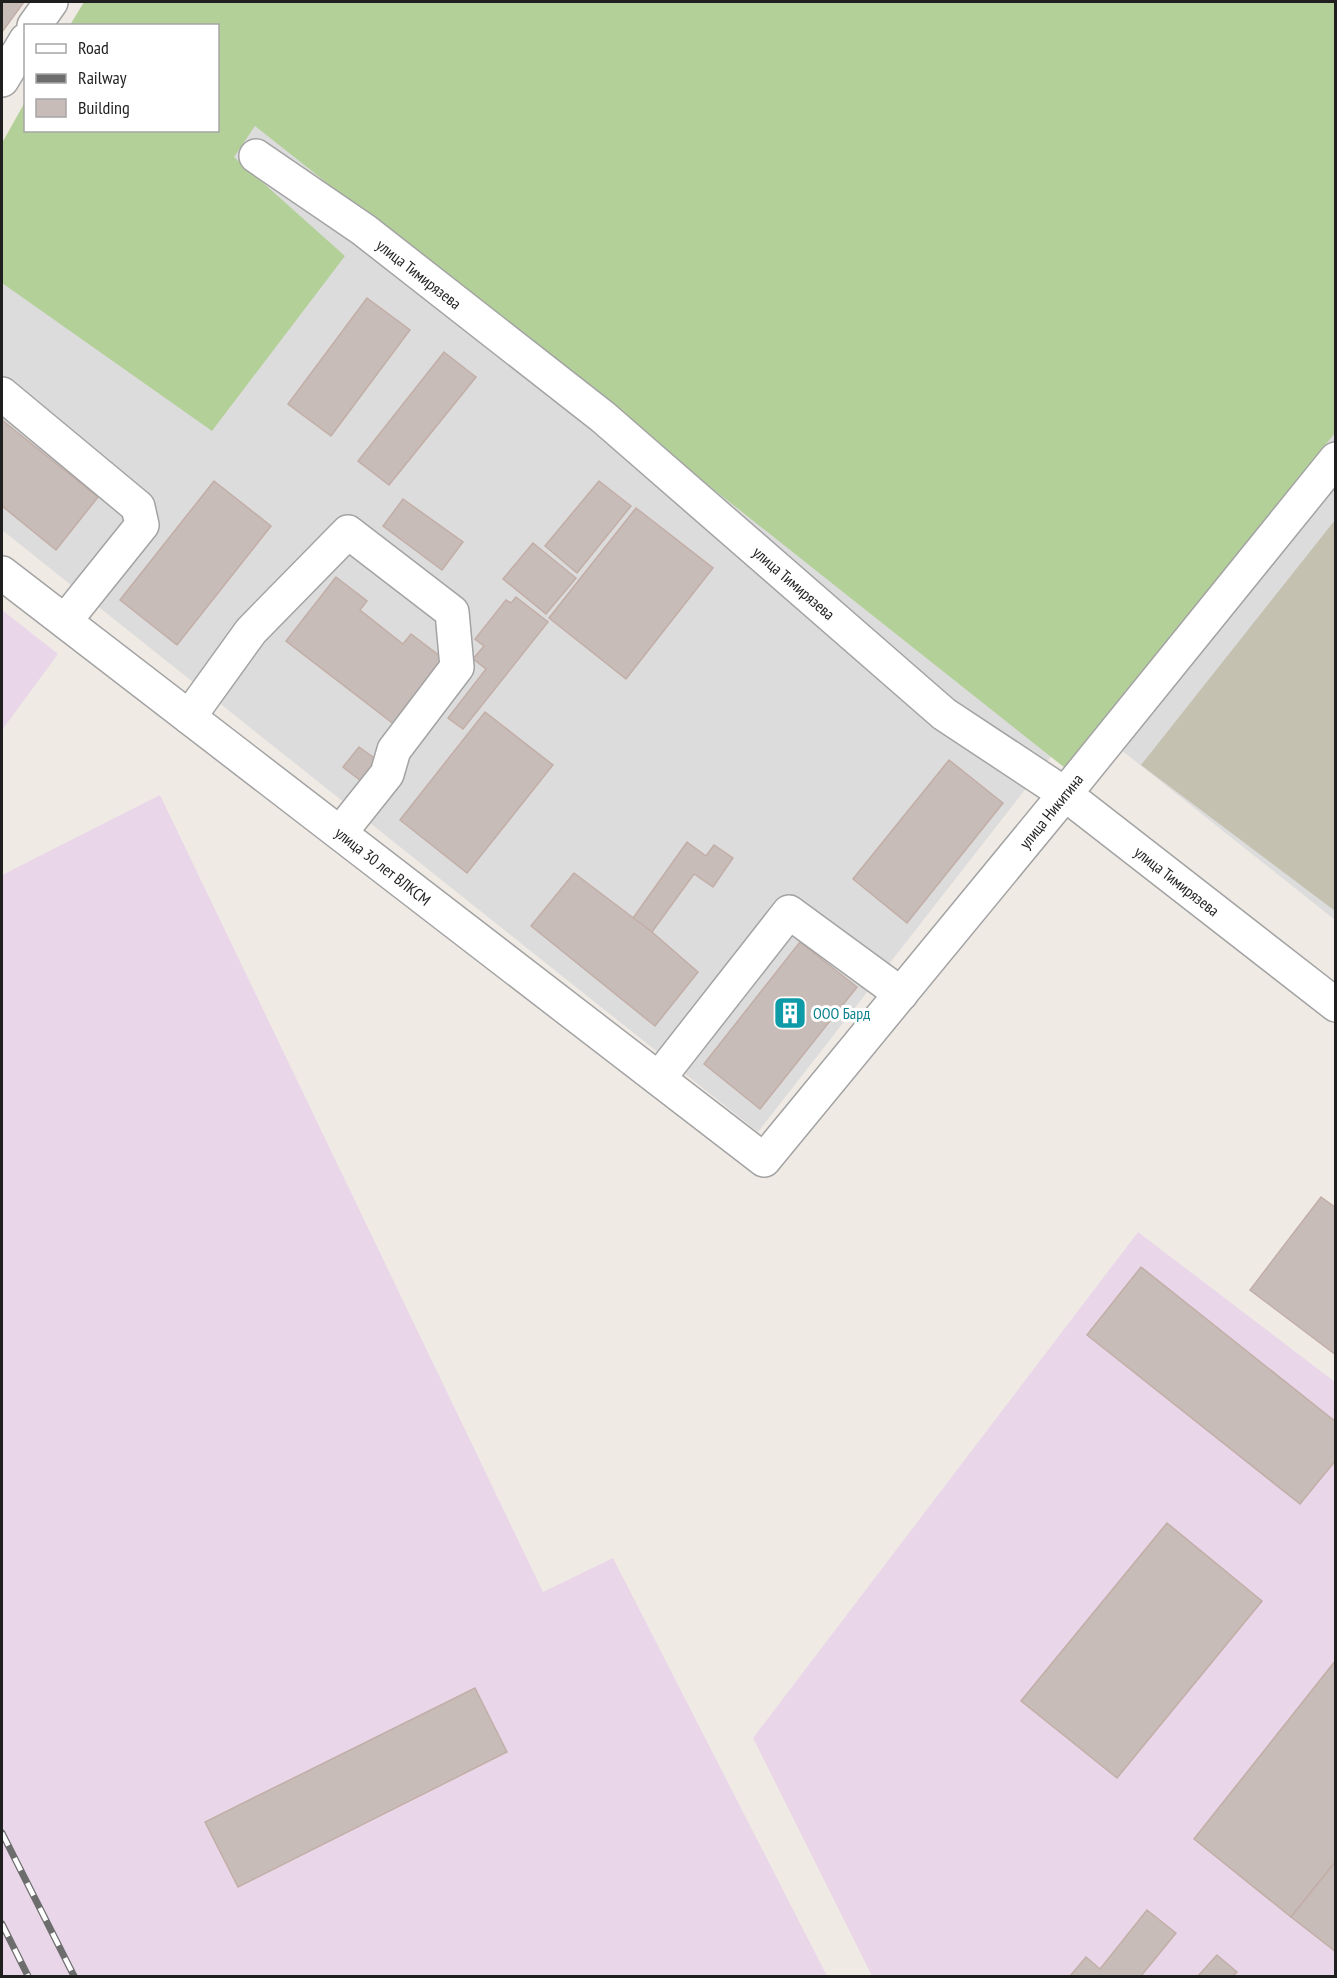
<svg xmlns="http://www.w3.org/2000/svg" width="1337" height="1978" font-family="'PT Sans Narrow',sans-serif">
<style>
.residential{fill:#dddcdc}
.industrial{fill:#e9d7e9}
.construction{fill:#c5c1b0}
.forest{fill:#b4d099}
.building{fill:#c8bcb8;stroke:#c2aea7;stroke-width:1.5}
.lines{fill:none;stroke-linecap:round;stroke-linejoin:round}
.minor-casing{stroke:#a3a3a3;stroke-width:36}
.minor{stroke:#fff;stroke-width:33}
.rail-casing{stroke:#6d6d6d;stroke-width:7}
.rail{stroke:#fff;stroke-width:4.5;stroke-dasharray:14;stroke-linecap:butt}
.labels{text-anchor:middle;stroke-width:6;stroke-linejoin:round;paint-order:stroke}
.street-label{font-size:16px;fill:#1f1f1f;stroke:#fff}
.culture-label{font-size:16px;fill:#0d838f;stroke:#fff;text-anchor:start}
</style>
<rect width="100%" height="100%" fill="#f0eae5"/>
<polygon class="residential" points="1335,2 1335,920 1081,718 758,1132 2,530 2,184 218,130 218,26"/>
<g class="industrial">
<polygon points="2,610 58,654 2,730"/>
<polygon points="160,795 543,1592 613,1558 827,1976 2,1976 2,875"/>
<polygon points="1138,1232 1335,1382 1335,1976 872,1976 753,1738"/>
</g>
<polygon class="construction" points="1335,520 1335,911 1141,765"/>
<polygon class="forest" points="84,2 1335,2 1335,433 1065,768 255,126 234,157 345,256 212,431 2,283 2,143 25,102 26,130 218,130 218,26 70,25"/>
<g class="building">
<polygon points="2,2 24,2 2,32"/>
<polygon points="367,298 410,330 331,436 288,404"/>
<polygon points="444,352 476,377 389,485 358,461"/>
<polygon points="2,420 98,497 56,550 2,506"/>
<polygon points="214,481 271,526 177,645 120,600"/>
<polygon points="599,481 631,506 577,573 545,546"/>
<polygon points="403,499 463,542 442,570 383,526"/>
<polygon points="636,508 713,568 626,679 549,618"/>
<polygon points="533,543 576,578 546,614 503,579"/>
<polygon points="336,577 367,601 360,610 403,644 411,634 445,660 395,725 286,641"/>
<polygon points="516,597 548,622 463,729 448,718 486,669 473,659 484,646 475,639 506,600 511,603"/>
<polygon points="485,712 553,765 467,873 400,820"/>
<polygon points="359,747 377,760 361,781 343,767"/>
<polygon points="949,760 1003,803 907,923 853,879"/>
<polygon points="687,842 706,856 714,845 733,858 713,887 694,874 652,932 633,918"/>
<polygon points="574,873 652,932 698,972 655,1026 531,926"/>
<polygon points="800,942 857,987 760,1109 704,1064"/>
<polygon points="1321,1197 1336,1208 1336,1355 1250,1290"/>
<polygon points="1141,1267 1336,1422 1336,1460 1300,1504 1087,1335"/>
<polygon points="1167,1523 1262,1601 1117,1778 1021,1701"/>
<polygon points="1336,1660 1336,1861 1291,1917 1194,1839"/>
<polygon points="475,1688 507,1752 238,1887 205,1822"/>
<polygon points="1336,1861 1336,1952 1291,1917"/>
<polygon points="1147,1910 1176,1933 1141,1976 1070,1976 1086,1957 1100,1969"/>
<polygon points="1217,1955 1237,1972 1233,1976 1198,1976"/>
</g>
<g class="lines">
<g class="minor-casing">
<g id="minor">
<polyline points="34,26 51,2"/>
<polyline points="2,80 26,40"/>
<polyline points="256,156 364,230 603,417 944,714 1065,794 1336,1005"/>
<polyline points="2,394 138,507 142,525 65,621"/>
<polyline points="2,573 764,1160 1065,794 1336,459"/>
<polyline points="189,717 251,631 348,532 452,612 457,667 394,750 387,774 340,833"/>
<polyline points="659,1078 789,912 901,994"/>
</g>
</g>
<use href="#minor" class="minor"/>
<g class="rail-casing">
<g id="rail">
<polyline points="2,1833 74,1976"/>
<polyline points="2,1924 28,1976"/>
</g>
</g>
<use href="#rail" class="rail"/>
</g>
<defs>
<g id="building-square" transform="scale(1.725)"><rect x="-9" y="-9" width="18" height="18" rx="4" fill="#0f9aa8" stroke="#fff"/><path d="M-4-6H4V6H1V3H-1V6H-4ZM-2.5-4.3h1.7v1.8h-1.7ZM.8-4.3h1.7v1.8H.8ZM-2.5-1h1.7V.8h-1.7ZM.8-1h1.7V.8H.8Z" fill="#fff"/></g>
</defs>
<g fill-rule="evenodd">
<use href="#building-square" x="790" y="1013"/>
</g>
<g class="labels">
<g class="street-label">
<text transform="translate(419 274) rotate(38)" y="6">улица Тимирязева</text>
<text transform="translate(794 583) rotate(41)" y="6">улица Тимирязева</text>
<text transform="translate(1051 811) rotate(-51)" y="6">улица Никитина</text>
<text transform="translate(383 866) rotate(38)" y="6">улица 30 лет ВЛКСМ</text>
<text transform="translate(1177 881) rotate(38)" y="6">улица Тимирязева</text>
</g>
<g class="culture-label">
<text x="813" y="1019">ООО Бард</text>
</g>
</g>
<rect width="1337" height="1978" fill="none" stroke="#1f1f1f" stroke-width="6"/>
<rect x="24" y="24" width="195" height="108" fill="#ffffff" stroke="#a5a5a5" stroke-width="1.5"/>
<rect x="36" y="44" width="30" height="9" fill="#ffffff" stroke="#a5a5a5" stroke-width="1.5"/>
<text x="78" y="54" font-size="18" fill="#1f1f1f">Road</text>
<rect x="36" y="74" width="30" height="9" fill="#6d6d6d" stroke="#a5a5a5" stroke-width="1.5"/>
<text x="78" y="84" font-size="18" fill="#1f1f1f">Railway</text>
<rect x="36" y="99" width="30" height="18" fill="#c8bcb8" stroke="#a5a5a5" stroke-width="1.5"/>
<text x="78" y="114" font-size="18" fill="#1f1f1f">Building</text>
</svg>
